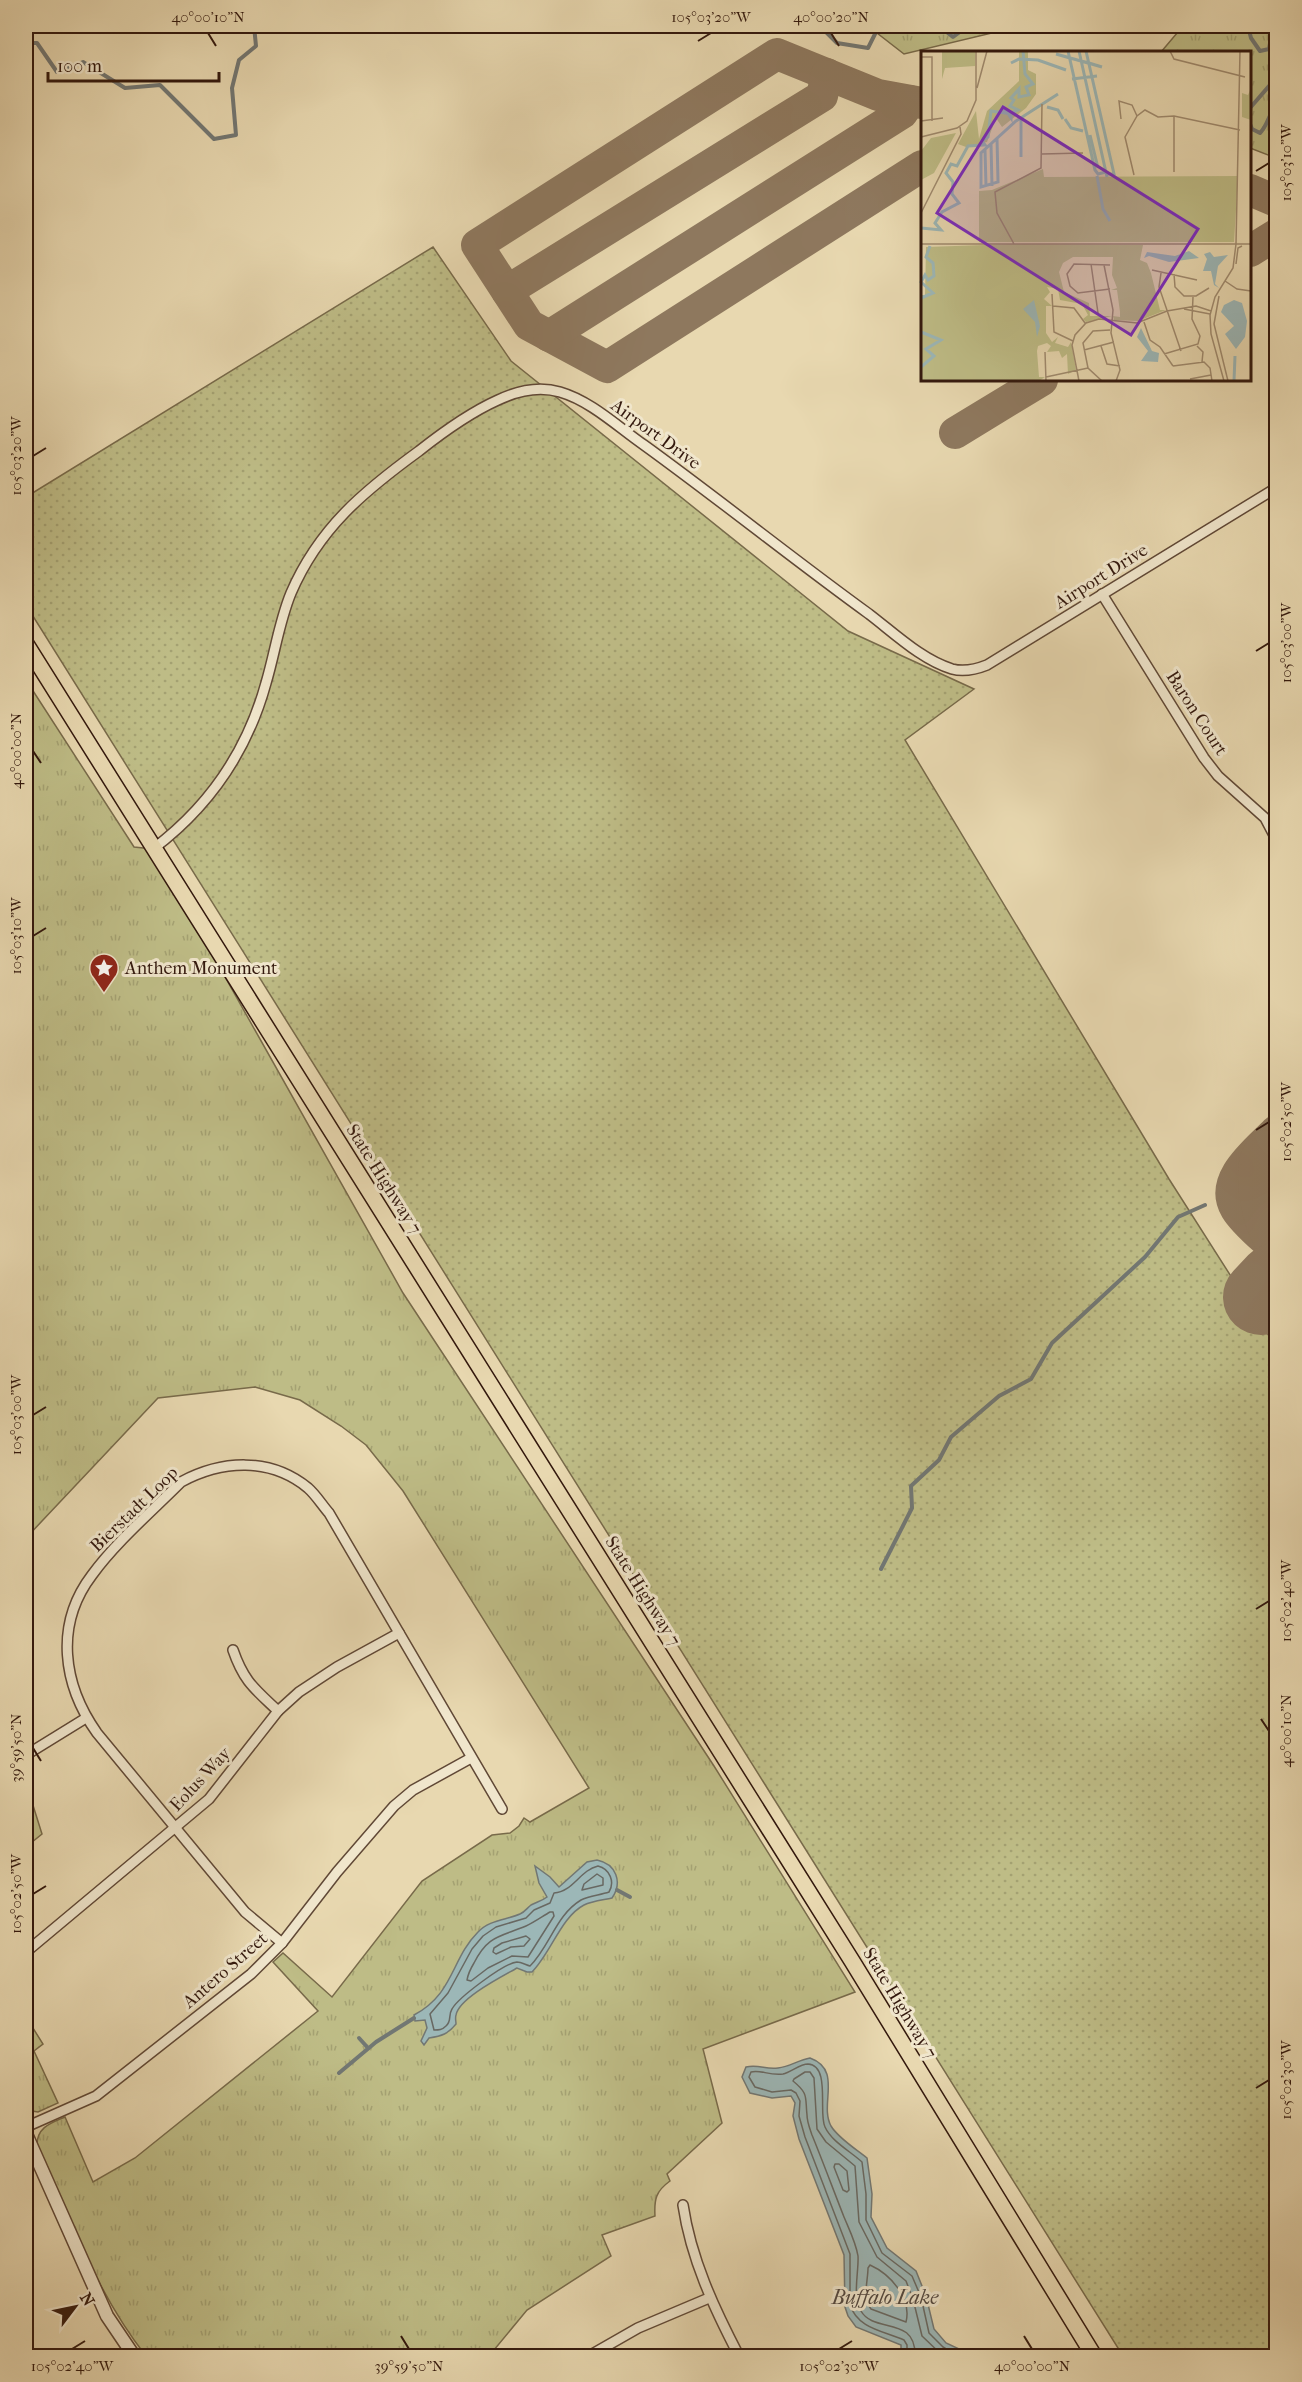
<svg xmlns="http://www.w3.org/2000/svg" width="1302" height="2382" font-family="'IM FELL French Canon',serif">
<style>
.grass{fill:url(#grass-dots);stroke:#786a4a;stroke-width:1.5}
.park{fill:url(#park-tufts);stroke:#786a4a;stroke-width:1.5}
.water{fill:#9cb7b7;stroke:#727773;stroke-width:1.5}
.lines{fill:none;stroke-linecap:round;stroke-linejoin:round}
.shore{stroke:#686862;stroke-width:1.5}
.stream{stroke:#727773;stroke-width:4}
.taxiway{stroke:#8e785e;stroke-width:32}
.runway{stroke:#8e785e;stroke-width:76}
.minor-casing{stroke:#604836;stroke-width:12}
.tertiary-casing{stroke:#604836;stroke-width:15}
.primary-casing{stroke:#33180d;stroke-width:18}
.minor{stroke:#f0e6cc;stroke-width:9}
.tertiary{stroke:#f0e6cc;stroke-width:12}
.primary{stroke:#e8d8b0;stroke-width:15}
.ticks{fill:none;stroke:#33180d;stroke-width:2}
.labels{text-anchor:middle;stroke-width:6;stroke-linejoin:round;paint-order:stroke}
.street-label{font-size:18px;fill:#33180d;stroke:#f0e6cc}
.poi-label{font-size:18px;fill:#33180d;stroke:#f0e6cc;text-anchor:start}
.water-label{font-size:20px;font-style:italic;fill:#524840;stroke:#f0e6cc}
.inset-river{fill:none;stroke:#9cb7b7;stroke-width:3}
.inset-road{fill:none;stroke:#a08b6f;stroke-width:1.5}
.view{fill:#7b2cbf;fill-opacity:0.15;stroke:#7b2cbf;stroke-width:3}
.inset-edge{fill:none;stroke:#33180d;stroke-width:3}
.neatline{fill:none;stroke:#33180d;stroke-width:2}
.ticks-label{font-size:15px;text-anchor:middle;fill:#33180d}
</style>
<defs>
<pattern id="grass-dots" width="8" height="8" patternUnits="userSpaceOnUse" patternTransform="scale(1.5)"><rect width="8" height="8" fill="#bebc86"/><path d="M2 2h.1M6 6h.1" fill="none" stroke="#a4a172" stroke-width="1.8" stroke-linecap="round"/></pattern>
<pattern id="park-tufts" width="24" height="20" patternUnits="userSpaceOnUse" patternTransform="scale(1.5)"><rect width="24" height="20" fill="#bebc86"/><path d="M3 7l-1-3M5 7V3M7 7l1-3M15 17l-1-3M17 17v-4M19 17l1-3" fill="none" stroke="#a4a172"/></pattern>
</defs>
<rect width="100%" height="100%" fill="#e8d8b0"/>
<filter id="stains"><feTurbulence type="fractalNoise" baseFrequency=".00333" numOctaves="4"/><feColorMatrix values="0 0 0 0 .2 0 0 0 0 .09 0 0 0 0 .02 0 0 0 .5 -.17"/></filter>
<radialGradient id="worn" r=".72"><stop offset=".6" stop-color="#630" stop-opacity="0"/><stop offset="1" stop-color="#630" stop-opacity=".3"/></radialGradient>
<polygon class="grass" points="433,247 511,361 848,631 974,689 905,740 1169,1179 1276,1347 1276,2356 1123,2356 26,605 26,497"/>
<g class="park">
<polygon points="868,26 1021,26 904,54"/>
<polygon points="1183,26 1276,26 1276,158 1250,148 1250,52 1161,52"/>
<path d="M26,680L134,847L153,849L403,1293L714,1766L855,1992L703,2049L722,2123L667,2174L670,2181C656,2191 654,2199 655,2216L602,2235L611,2256L527,2310L489,2356H146C97,2294 69,2217 37,2145C37,2127 51,2123 65,2117L93,2182L135,2158L318,2011L273,1962L283,1953L332,1997L422,1881L492,1835L510,1833L519,1826L524,1818L530,1822L589,1788L403,1491L366,1445L341,1426L300,1400L255,1387L158,1398L26,1538Z"/>
<polygon points="26,1783 42,1834 26,1847"/>
<polygon points="26,2017 43,2044 34,2051 58,2103 38,2112 26,2110"/>
</g>
<g class="water">
<path d="M597,1860C616,1864 623,1882 612,1898C603,1900 592,1901 584,1905C561,1917 551,1953 532,1972H527L517,1968C503,1976 459,1998 456,2015C455,2018 456,2021 456,2024C448,2034 442,2036 429,2038L424,2045L421,2041L427,2028L425,2020L415,2021L414,2015C454,1994 451,1959 478,1932C489,1920 506,1920 520,1914C525,1912 527,1908 531,1905C536,1902 542,1901 547,1897L539,1883L535,1866L550,1877L559,1887L587,1862Z"/>
<path d="M810,2058C843,2070 819,2104 831,2126C838,2138 856,2149 867,2158L872,2194L871,2217L887,2248L916,2271L926,2296L934,2329L946,2343L974,2356H901V2345L856,2327L848,2316L845,2307L844,2255L799,2139L793,2116L795,2103L791,2096L772,2098L750,2093L742,2077L746,2067C759,2064 766,2070 778,2068C790,2067 798,2060 810,2058Z"/>
</g>
<g class="lines">
<g class="shore">
<path d="M598,1866C610,1869 615,1882 609,1892C600,1895 589,1896 581,1900C556,1915 550,1946 530,1966C526,1965 521,1962 517,1962C504,1963 458,1998 452,2009C448,2015 452,2021 446,2026C442,2030 439,2030 434,2030L430,2014L448,1993L472,1949L483,1936L496,1927L526,1918L534,1910L550,1903L554,1893C573,1892 580,1870 598,1866Z"/>
<polygon points="597,1874 603,1878 603,1885 582,1890 584,1884"/>
<path d="M550,1912H553L554,1916L528,1957L512,1956L488,1968L471,1981L467,1980C468,1974 471,1968 474,1963C488,1935 500,1937 526,1926C533,1923 543,1916 550,1912Z"/>
<polygon points="526,1936 530,1939 524,1946 511,1947 496,1954 493,1952 494,1948 502,1943"/>
<polygon points="835,2164 839,2164 847,2171 849,2190 847,2192 843,2190 834,2167"/>
<path d="M870,2265C890,2274 912,2298 906,2322L871,2309C862,2298 868,2281 868,2268Z"/>
<path d="M907,2356V2345L904,2340C884,2331 858,2329 850,2305V2254L805,2137L799,2116L800,2101L796,2093L791,2090L772,2092L755,2087L749,2077L751,2072C760,2069 769,2076 783,2074C791,2072 800,2064 808,2064C831,2065 818,2114 825,2127C832,2142 850,2151 862,2162L866,2194V2220L882,2253L912,2276L921,2297L929,2333L943,2347L958,2356"/>
<path d="M915,2356C916,2315 874,2334 861,2311C852,2296 859,2272 858,2256C856,2243 849,2229 844,2217C833,2189 823,2162 812,2135C810,2129 807,2122 807,2115C805,2097 809,2094 793,2081L794,2079L805,2072H810L814,2078L817,2129L826,2142L855,2166L859,2222L877,2257L906,2281L913,2299L922,2336L943,2356"/>
</g>
<g class="stream">
<polyline points="820,26 837,43 868,48 879,26"/>
<polyline points="939,26 953,37 968,26"/>
<polyline points="1248,26 1251,38 1260,51 1269,49 1273,26"/>
<polyline points="26,43 37,43 57,72 83,62 125,88 160,85 214,139 236,135 232,88 239,60 256,46 254,26"/>
<polyline points="1250,108 1276,78"/>
<path d="M1250,124L1252,129L1260,133C1268,125 1268,115 1276,106"/>
<polyline points="881,1569 912,1508 911,1486 939,1460 951,1437 999,1396 1031,1379 1052,1343 1145,1257 1178,1217 1205,1205"/>
<polyline points="617,1890 630,1897"/>
<polyline points="359,2038 368,2048"/>
<polyline points="339,2073 376,2042 414,2018"/>
</g>
<g class="taxiway">
<polyline points="922,103 878,95 777,54 477,245 529,325 607,367 922,166"/>
<polyline points="1250,190 1276,201"/>
<polyline points="1250,251 1276,235"/>
<polyline points="507,291 822,96 827,74"/>
<polyline points="549,336 902,113 910,101"/>
<polyline points="955,433 1042,380"/>
<path d="M1276,1131C1258,1150 1218,1179 1236,1209C1245,1224 1264,1238 1276,1250"/>
<path d="M1263,1146C1261,1150 1257,1155 1256,1159C1250,1181 1258,1221 1269,1239"/>
</g>
<polyline class="runway" points="1261,1297 1276,1281"/>
<g class="minor-casing">
<g id="minor">
<polyline points="1102,594 1204,758 1218,776 1265,818 1276,839"/>
<path d="M153,849C210,806 247,752 266,683C275,653 279,622 291,593C319,528 364,491 419,451C443,432 469,413 498,400C517,391 539,386 560,392C591,401 618,427 644,445C720,500 793,559 869,614C894,633 922,660 952,669C963,672 977,669 987,665L1276,488"/>
<path d="M233,1650C244,1682 255,1689 278,1711"/>
<polyline points="26,1755 86,1718"/>
<path d="M282,1943L245,1912L97,1733C63,1685 54,1625 92,1575C116,1542 152,1511 181,1482C222,1460 270,1457 308,1488C316,1495 322,1505 329,1513L502,1809"/>
<polyline points="26,1952 209,1799 278,1711 299,1692 337,1667 399,1633"/>
<polyline points="26,2127 96,2096 251,1974 282,1943 337,1872 394,1806 413,1790 471,1758"/>
<path d="M683,2205C691,2259 714,2308 739,2356"/>
<polyline points="589,2356 638,2328 709,2298"/>
</g>
</g>
<g class="tertiary-casing">
<polyline id="tertiary" points="26,2134 107,2316 134,2356"/>
</g>
<g class="primary-casing">
<polyline id="primary" points="26,644 852,1961 1094,2356"/>
</g>
<use href="#minor" class="minor"/>
<use href="#tertiary" class="tertiary"/>
<use href="#primary" class="primary"/>
</g>
<path class="ticks" d="M208,33L216,46M831,33L839,46M698,41L711,33M1256,171L1269,163M33,456L46,448M1256,651L1269,643M33,751L41,763M33,936L46,928M1256,1130L1269,1122M33,1415L46,1407M1256,1609L1269,1601M1261,1719L1269,1731M33,1748L41,1761M33,1894L46,1886M1256,2088L1269,2080M401,2336L409,2349M1024,2336L1032,2349M72,2349L85,2341M839,2349L852,2341"/>
<defs>
<g id="sight-pin" transform="scale(1.5)"><path d="M0 17L-7.5 6A9.5 9.5 0 1 1 7.5 6Z" fill="#8f2418" stroke="#f0e6cc"/><path d="M0-6L1.8-2.2L6-1.7L2.9 1.2L3.7 5.4L0 3.3L-3.7 5.4L-2.9 1.2L-6-1.7L-1.8-2.2Z" fill="#fff"/></g>
</defs>
<g fill-rule="evenodd">
<use href="#sight-pin" x="104" y="968"/>
</g>
<g class="labels">
<g class="street-label">
<text transform="translate(656 434) rotate(36)" y="6">Airport Drive</text>
<text transform="translate(1101 576) rotate(-32)" y="6">Airport Drive</text>
<text transform="translate(1197 713) rotate(57)" y="6">Baron Court</text>
<text transform="translate(384 1179) rotate(58)" y="6">State Highway 7</text>
<text transform="translate(134 1509) rotate(-44)" y="6">Bierstadt Loop</text>
<text transform="translate(643 1591) rotate(58)" y="6">State Highway 7</text>
<text transform="translate(200 1779) rotate(-47)" y="6">Eolus Way</text>
<text transform="translate(225 1970) rotate(-41)" y="6">Antero Street</text>
<text transform="translate(900 2003) rotate(59)" y="6">State Highway 7</text>
</g>
<g class="poi-label">
<text x="125" y="974">Anthem Monument</text>
</g>
<g class="water-label">
<text x="885" y="2304">Buffalo Lake</text>
</g>
</g>
<g transform="translate(921 51)">
<rect width="330" height="330" fill="#e8d8b0"/>
<path d="M21,0H54V15L24,17L21,28ZM330,37V69L321,66V42L327,44ZM35,82L13,122L0,129V100L10,87ZM122,118L123,126L317,125L313,191H58V140L71,139Z" fill="#bebc86"/>
<path d="M98,0H107V19L115,23V43L105,57L81,76L75,67L66,91L45,96L37,93L55,60L58,88L66,60L98,30ZM93,193L222,194L219,209L226,212L230,222L239,259H245L217,270L193,269L192,265L199,266V261L196,239H190L196,237L191,224L192,206H152L142,212L138,221L143,241L168,252L169,265H191L165,271L162,268L167,264L161,253L139,249L137,238L126,236L129,241L123,248L131,255H125V282L131,291L137,286L134,292L147,296L150,291L155,319L147,323L146,303L141,307L138,300L126,301L130,295L126,292L117,295L116,300L118,326H124L118,330H0V244H4L5,196Z" fill="#bebc86"/>
<path d="M268,200L278,207L248,211L228,205L223,207L226,201L254,205ZM289,201L293,206L307,204L297,215L294,233L298,237L293,234L290,220H282L286,208L283,203ZM113,249L119,275L116,286L114,271L102,258ZM313,249L321,252L326,270L324,286L315,298L304,283L313,275L300,261L303,254ZM220,277L231,300L238,302L237,311L220,310L227,300L216,286Z" fill="#9cb7b7"/>
<path class="inset-river" d="M147,0L174,119L177,123L185,121M158,0L186,126M165,0L193,123H185M90,12L98,8L117,9L145,19M181,16L160,10L135,3L149,7L160,10L168,12L181,16M151,28L176,25M126,56L137,59L142,68M144,68L150,77L162,80M169,84L177,117M76,87L77,131L60,136V102L95,70L137,43M70,93L71,135M64,99L65,135M100,106V66M176,125L182,158L189,170M0,177L20,179L14,172L21,161L38,152L31,143L32,131L25,122L30,113L36,115L47,95L64,94L61,90L67,86L70,60L84,62L82,55L90,67V62L97,59L89,55L93,49L90,47L98,38V46L108,44L105,36L112,33L104,23L102,0M0,247L12,242L0,231L4,224L7,229L13,225L12,212L5,206L9,195M0,281L20,289L5,298L13,305L0,316M313,330L314,305"/>
<path class="inset-road" d="M249,0L253,8L324,26M0,6H11V70M56,37L66,0M200,68L198,50L211,54L216,65M0,70L22,67M0,86L36,77L46,70L55,49V0M121,103L162,102M253,121V65M213,124L204,86L216,65L224,59L237,66L253,65L319,79M0,162L40,83L39,76M0,193H330M93,193L76,162L74,141L120,117L121,53M315,193L319,0M170,213L177,262M315,213L317,197L321,195M183,214L192,259L190,282L199,319L195,330M231,219L276,229M240,222L238,236L260,300M253,223L254,236L263,245H275L288,237M304,230L316,238L330,240M189,238L157,242L149,235L146,223L153,213L189,214M131,243L133,281L152,290M298,245L293,273L307,330M132,255L153,257L164,272M263,258L289,263M223,271L229,289L239,296L252,315M180,295L186,313L199,315M276,295L282,301L281,311M163,299L193,291M124,301L125,330M243,303L277,293L279,285L271,268L272,246M252,315L283,311L289,317L291,330M125,326L167,317M269,328L290,324M158,330L151,294L154,284L165,272L178,268L216,272L246,260L275,255L290,260M181,330L167,317L162,292L172,280L189,279M303,330L290,283L289,264L294,246L312,217L315,193"/>
<path class="view" d="M82,56L277,178L210,284L16,162Z"/>
<rect width="330" height="330" class="inset-edge"/>
</g>
<rect width="1302" height="2382" fill="none" stroke="#e8d8b0" stroke-width="66"/>
<g transform="translate(75 2307) rotate(58)" stroke="#f0e6cc" stroke-width="4.5" paint-order="stroke">
<path d="M0-4.5L10 22L0 15L-10 22Z" fill="#33180d"/>
<text y="-9" font-size="16" font-weight="bold" text-anchor="middle" fill="#33180d">N</text>
</g>
<path d="M48 72v9h171v-9" fill="none" stroke="#33180d" stroke-width="3"/>
<text x="57" y="72" font-size="18" fill="#33180d" stroke="#f0e6cc" stroke-width="4.5" paint-order="stroke">100 m</text>
<rect x="33" y="33" width="1236" height="2316" class="neatline"/>
<g class="ticks-label">
<text x="208" y="22">40°00'10"N</text>
<text x="711" y="22">105°03'20"W</text>
<text x="831" y="22">40°00'20"N</text>
<text transform="translate(1286 163) rotate(-90)" y="5">105°03'10"W</text>
<text transform="translate(16 456) rotate(-90)" y="5">105°03'20"W</text>
<text transform="translate(1286 643) rotate(-90)" y="5">105°03'00"W</text>
<text transform="translate(16 751) rotate(-90)" y="5">40°00'00"N</text>
<text transform="translate(16 936) rotate(-90)" y="5">105°03'10"W</text>
<text transform="translate(1286 1122) rotate(-90)" y="5">105°02'50"W</text>
<text transform="translate(16 1415) rotate(-90)" y="5">105°03'00"W</text>
<text transform="translate(1286 1601) rotate(-90)" y="5">105°02'40"W</text>
<text transform="translate(1286 1731) rotate(-90)" y="5">40°00'10"N</text>
<text transform="translate(16 1748) rotate(-90)" y="5">39°59'50"N</text>
<text transform="translate(16 1894) rotate(-90)" y="5">105°02'50"W</text>
<text transform="translate(1286 2080) rotate(-90)" y="5">105°02'30"W</text>
<text x="72" y="2371">105°02'40"W</text>
<text x="409" y="2371">39°59'50"N</text>
<text x="839" y="2371">105°02'30"W</text>
<text x="1032" y="2371">40°00'00"N</text>
</g>
<rect width="100%" height="100%" filter="url(#stains)"/>
<rect width="100%" height="100%" fill="url(#worn)"/>
</svg>
